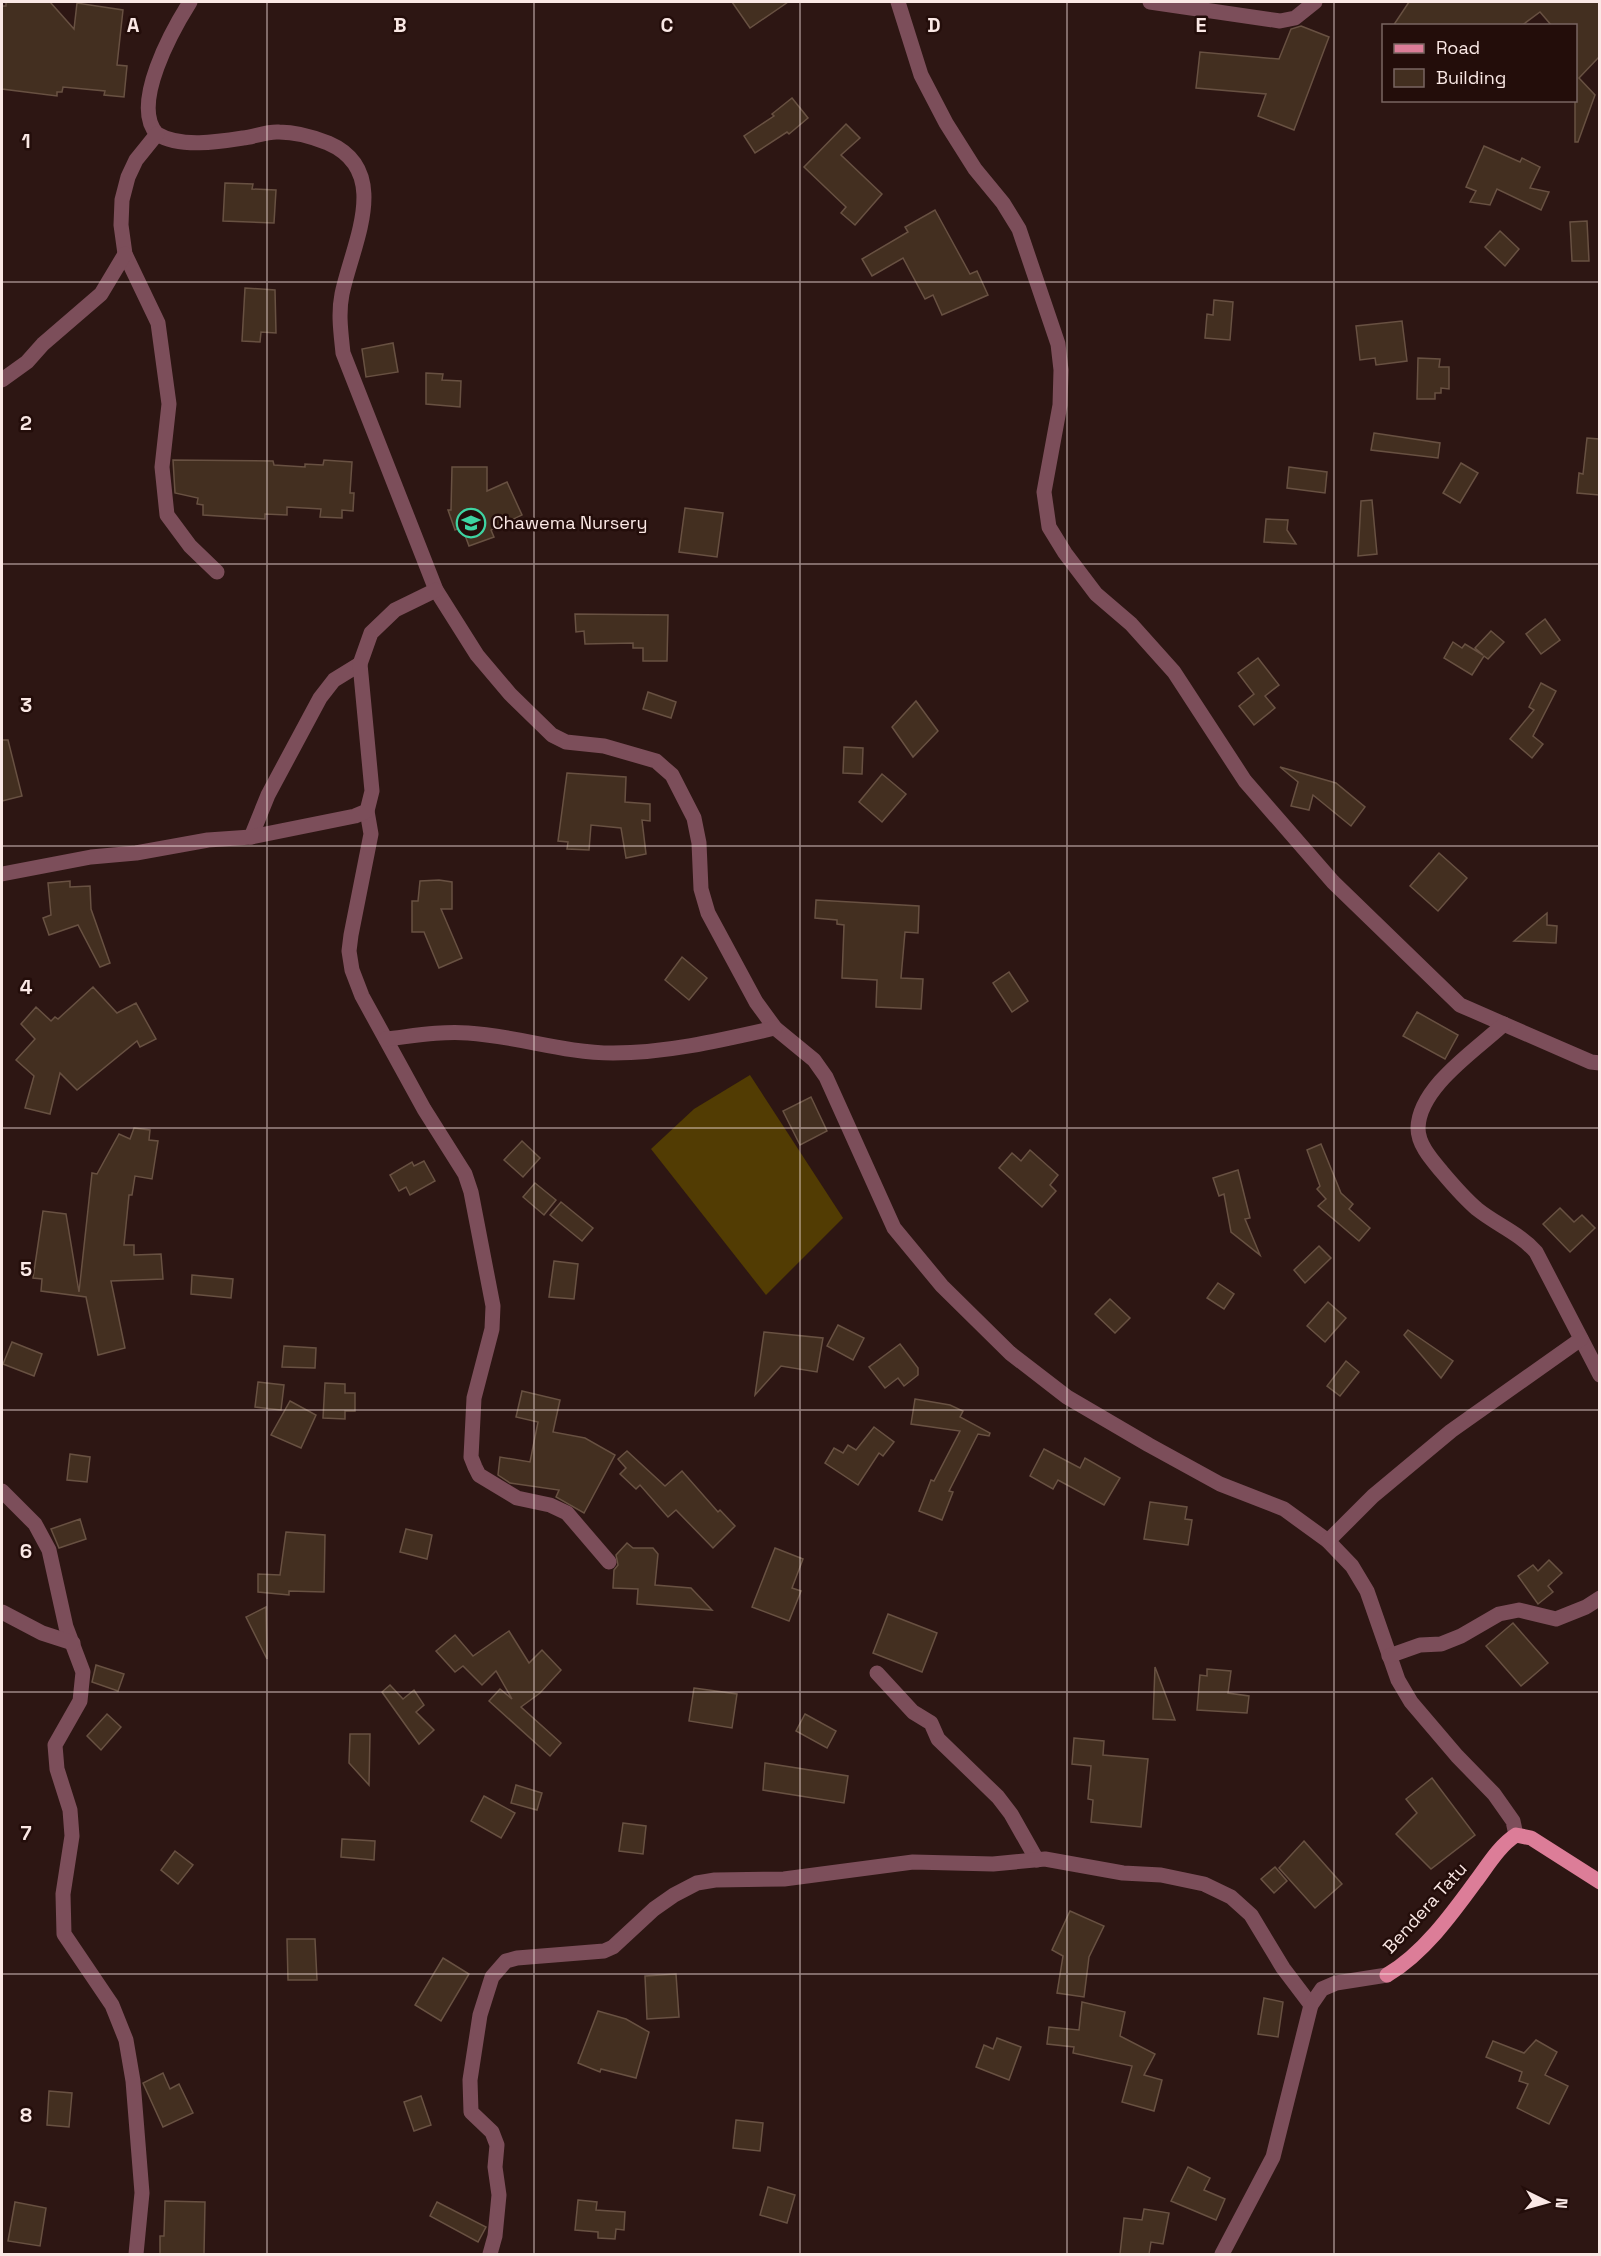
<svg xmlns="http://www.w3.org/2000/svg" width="1601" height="2256" font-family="'Space Grotesk',sans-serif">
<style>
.garden{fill:#523c03}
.building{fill:#432f20;stroke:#685142;stroke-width:1.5}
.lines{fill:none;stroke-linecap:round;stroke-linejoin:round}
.minor{stroke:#7c4e5a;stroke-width:15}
.major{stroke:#dc7d98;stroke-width:15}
.grid{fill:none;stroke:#fae8e5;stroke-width:1.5;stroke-opacity:0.55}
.labels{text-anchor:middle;stroke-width:5;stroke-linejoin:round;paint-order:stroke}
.poi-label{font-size:18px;fill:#fae8e5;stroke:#230d0a;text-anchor:start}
.street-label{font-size:18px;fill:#fae8e5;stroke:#230d0a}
.grid-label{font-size:20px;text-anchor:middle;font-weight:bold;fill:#fae8e5;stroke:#230d0a;stroke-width:5;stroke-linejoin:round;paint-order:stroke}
</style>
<rect width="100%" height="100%" fill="#2d1613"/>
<polygon class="garden" points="750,1075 843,1218 766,1295 651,1149 694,1109"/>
<g class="building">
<polygon points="6,2 50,2 74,29 77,3 123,10 117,65 127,66 124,97 104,95 105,91 63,87 62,92 57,92 57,96 2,89 2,6 6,6"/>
<polygon points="732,2 788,2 750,28"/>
<polygon points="1409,2 1599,2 1599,57 1579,78 1595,95 1578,142 1575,142 1575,26 1552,26 1540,12 1521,26 1393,26"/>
<polygon points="1301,26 1329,37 1294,130 1258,116 1266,94 1196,88 1200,52 1279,59 1291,29"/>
<polygon points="792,98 808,118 789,134 787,132 755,153 744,136 774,116 772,114"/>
<polygon points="846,124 860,138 841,155 882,194 855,225 841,213 846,207 804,167"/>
<polygon points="1484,146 1520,162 1522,158 1540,167 1530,188 1549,192 1541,210 1497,189 1490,205 1470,202 1476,191 1466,187"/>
<polygon points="225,183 253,184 252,189 276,190 274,223 223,221"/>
<polygon points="935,210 970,274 977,271 988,295 942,315 933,295 925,299 903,258 872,276 862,259 908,232 905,227"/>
<polygon points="1587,221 1589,261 1572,261 1570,222"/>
<polygon points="1500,231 1519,249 1505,266 1485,247"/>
<polygon points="245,288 275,290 276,333 261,332 260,342 242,341"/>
<polygon points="1214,300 1233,302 1230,340 1205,338 1207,314 1213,315"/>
<polygon points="1402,321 1407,361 1376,365 1375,358 1360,360 1356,326"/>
<polygon points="393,343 398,372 366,377 362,349"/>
<polygon points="1418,358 1440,359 1439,367 1449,367 1449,389 1441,388 1441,393 1435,393 1435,399 1417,399"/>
<polygon points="426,373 443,374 442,380 461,381 460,407 426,404"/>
<polygon points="1374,433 1440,443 1438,458 1371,450"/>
<polygon points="1587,438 1599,439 1599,495 1577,493 1579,473 1583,474"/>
<polygon points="173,460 273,461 274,465 305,467 305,464 323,465 324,460 352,462 350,493 354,493 353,511 342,510 342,518 320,517 321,509 287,507 287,515 265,514 265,519 203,515 203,505 197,504 198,498 175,493"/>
<polygon points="1461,463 1478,473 1460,503 1443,493"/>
<polygon points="452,467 487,467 487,491 507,482 522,515 491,530 494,537 469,546 462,527 455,530 448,510 451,510"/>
<polygon points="1289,467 1327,472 1325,493 1287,488"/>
<polygon points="1372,500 1377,554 1358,556 1361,501"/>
<polygon points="685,508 723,513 717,557 679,552"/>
<polygon points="1266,519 1288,520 1287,530 1296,544 1264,542"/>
<polygon points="575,614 668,615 667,661 643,661 643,648 633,648 633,643 585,644 584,631 576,632"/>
<polygon points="1545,619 1560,640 1541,654 1526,634"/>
<polygon points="1491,631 1504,642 1488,659 1484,656 1472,675 1444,658 1453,642 1462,648 1465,644 1483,655 1475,648"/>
<polygon points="1258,658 1279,685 1265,696 1275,708 1254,725 1239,706 1254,694 1238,673"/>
<polygon points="1541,683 1556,691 1533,736 1543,744 1532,758 1510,739 1534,710 1529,707"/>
<polygon points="648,692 676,702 671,718 643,709"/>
<polygon points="916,701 938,731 913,757 892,727"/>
<polygon points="2,740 8,740 22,796 2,801"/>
<polygon points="844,747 863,748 862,774 843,773"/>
<polygon points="1280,767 1336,783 1365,807 1351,826 1313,795 1309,810 1291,806 1298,782"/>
<polygon points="567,773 626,777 625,802 650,804 650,821 642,820 646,854 626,858 621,828 591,825 589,850 567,849 568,842 558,841"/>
<polygon points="882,774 906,794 882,822 859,802"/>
<polygon points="1439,853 1467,878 1438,911 1410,886"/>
<polygon points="439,880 452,882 452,909 441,909 462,958 439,968 424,932 412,932 412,901 418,901 420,881"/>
<polygon points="70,881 70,887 90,886 91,909 110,963 100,967 78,925 49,935 43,918 51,915 48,883"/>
<polygon points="816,900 919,906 918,933 905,932 901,978 923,979 921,1009 876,1007 877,980 842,978 844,925 837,924 837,920 815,918"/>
<polygon points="1547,913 1547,925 1557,926 1556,943 1514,941"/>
<polygon points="682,957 707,978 689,1000 665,980"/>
<polygon points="1009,972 1028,1001 1012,1012 993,983"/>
<polygon points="93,987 117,1013 136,1003 156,1039 140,1047 137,1041 77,1090 60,1073 50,1114 25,1108 34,1076 16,1060 35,1039 21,1024 36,1007 51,1021 55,1017 58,1019"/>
<polygon points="1417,1012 1458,1035 1445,1059 1403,1036"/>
<polygon points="811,1097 827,1131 800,1145 783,1111"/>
<polygon points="134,1128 150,1130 149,1140 158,1141 152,1179 135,1176 132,1195 129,1195 124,1245 134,1245 134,1255 161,1254 163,1279 111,1281 125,1348 98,1355 86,1297 41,1291 42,1279 33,1278 43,1211 66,1214 79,1292 92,1173 97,1174 119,1134 130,1139"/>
<polygon points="522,1141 540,1158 523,1177 504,1160"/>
<polygon points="1321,1144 1341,1193 1353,1204 1349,1209 1370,1228 1359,1241 1318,1206 1326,1199 1317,1189 1320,1186 1307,1150"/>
<polygon points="1030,1150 1058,1175 1050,1185 1056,1191 1042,1207 999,1168 1012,1153 1021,1161"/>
<polygon points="424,1161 435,1181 410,1195 406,1187 399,1191 390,1175 412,1162 414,1166"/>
<polygon points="1238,1170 1250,1218 1245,1219 1260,1255 1231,1232 1224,1194 1219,1196 1213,1178"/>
<polygon points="535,1183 556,1200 544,1215 523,1197"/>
<polygon points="561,1202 593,1228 582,1241 550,1215"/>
<polygon points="1560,1208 1574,1222 1582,1215 1595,1228 1570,1252 1543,1224"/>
<polygon points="1319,1246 1331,1258 1305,1283 1294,1270"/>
<polygon points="554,1261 578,1264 574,1299 549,1297"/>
<polygon points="192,1275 233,1279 231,1298 191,1294"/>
<polygon points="1218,1283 1234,1294 1224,1309 1207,1298"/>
<polygon points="1110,1299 1130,1318 1115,1333 1095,1314"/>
<polygon points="1328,1302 1346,1318 1325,1342 1307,1326"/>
<polygon points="838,1325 864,1338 853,1360 827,1346"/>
<polygon points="1408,1330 1453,1361 1441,1378 1404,1335"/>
<polygon points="764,1332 823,1338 817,1372 781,1366 755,1395"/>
<polygon points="12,1342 42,1354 34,1376 3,1364"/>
<polygon points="900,1344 918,1368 918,1375 904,1386 898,1378 885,1388 869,1367"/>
<polygon points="284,1346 316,1348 315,1368 282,1367"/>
<polygon points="1346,1361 1359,1372 1340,1396 1327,1386"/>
<polygon points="258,1382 284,1385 281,1410 255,1407"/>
<polygon points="325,1383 345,1384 345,1393 355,1393 355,1411 345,1411 345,1419 323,1418"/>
<polygon points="522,1391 560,1400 553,1432 585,1438 615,1455 584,1513 556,1497 559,1490 510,1483 498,1475 500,1457 530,1462 538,1422 516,1417"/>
<polygon points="915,1399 950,1405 963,1411 960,1417 990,1433 989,1436 978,1434 949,1491 953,1492 942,1520 919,1511 931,1480 934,1481 960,1431 911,1424"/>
<polygon points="290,1401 316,1415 301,1448 271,1435"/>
<polygon points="874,1427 894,1442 883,1456 879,1453 858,1485 825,1463 834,1448 843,1453 848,1445 856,1450"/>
<polygon points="1044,1449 1080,1468 1085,1458 1120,1478 1104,1505 1058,1480 1053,1489 1030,1476"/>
<polygon points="627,1451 665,1486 682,1471 718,1512 720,1510 735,1526 713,1548 676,1510 668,1517 640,1485 636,1489 620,1474 626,1468 618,1459"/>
<polygon points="70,1454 90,1457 87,1482 67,1480"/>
<polygon points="1150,1502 1187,1507 1185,1519 1192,1520 1188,1545 1144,1539"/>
<polygon points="80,1519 86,1539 59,1548 51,1529"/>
<polygon points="406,1529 432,1535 427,1559 400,1552"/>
<polygon points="286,1532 325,1535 324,1592 289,1591 289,1595 258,1592 258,1574 280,1575"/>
<polygon points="627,1543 633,1548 653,1548 658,1554 655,1585 691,1588 712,1610 637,1604 638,1589 613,1588 614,1570 618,1565 616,1555"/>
<polygon points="775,1548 803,1559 792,1588 801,1591 789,1621 752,1607"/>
<polygon points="1549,1560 1562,1573 1548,1586 1553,1592 1538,1604 1518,1576 1533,1565 1538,1571"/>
<polygon points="266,1607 267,1659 246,1617"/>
<polygon points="888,1614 937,1633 922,1672 873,1653"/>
<polygon points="1513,1623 1548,1663 1521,1686 1486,1646"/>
<polygon points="509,1631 529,1663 542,1650 561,1670 540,1693 521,1707 561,1743 550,1756 489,1701 500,1689 512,1699 496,1671 482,1685 463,1666 455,1672 436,1651 455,1635 473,1656"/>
<polygon points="96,1665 124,1674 118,1691 92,1682"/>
<polygon points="1155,1667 1175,1720 1153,1719"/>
<polygon points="1207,1669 1231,1671 1228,1693 1249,1696 1247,1713 1197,1710 1200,1675 1207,1676"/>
<polygon points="390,1685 403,1699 414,1690 424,1705 416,1712 434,1730 419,1744 382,1692"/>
<polygon points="694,1688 737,1694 732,1728 689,1721"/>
<polygon points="107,1714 121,1727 101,1750 87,1736"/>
<polygon points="805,1714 836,1731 827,1748 796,1731"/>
<polygon points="350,1734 370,1734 369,1785 349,1763"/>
<polygon points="1074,1738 1104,1741 1103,1755 1148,1759 1141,1827 1091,1822 1093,1800 1088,1799 1091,1766 1072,1764"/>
<polygon points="765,1763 848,1776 844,1803 763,1790"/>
<polygon points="1432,1778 1475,1835 1431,1869 1396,1834 1417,1813 1406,1799"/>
<polygon points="516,1785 542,1793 537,1810 511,1803"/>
<polygon points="484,1796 515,1813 501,1838 471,1821"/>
<polygon points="623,1823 646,1826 643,1854 619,1851"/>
<polygon points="342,1839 375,1841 374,1860 341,1857"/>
<polygon points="1304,1841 1342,1884 1315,1908 1279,1868"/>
<polygon points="175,1851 193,1865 178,1884 161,1870"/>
<polygon points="1275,1867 1287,1881 1274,1893 1261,1879"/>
<polygon points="1070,1911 1104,1926 1089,1957 1084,1997 1057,1993 1063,1956 1052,1950"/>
<polygon points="287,1939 315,1939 317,1980 288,1980"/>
<polygon points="443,1958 469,1974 441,2021 415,2005"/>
<polygon points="676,1974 679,2017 647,2019 645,1976"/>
<polygon points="1264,1998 1283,2002 1278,2037 1258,2034"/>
<polygon points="1082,2002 1125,2012 1120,2036 1155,2054 1144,2075 1162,2080 1154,2111 1122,2102 1132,2066 1073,2053 1074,2047 1047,2044 1049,2027 1079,2030"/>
<polygon points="598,2011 626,2019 649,2032 636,2078 601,2069 600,2072 578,2063"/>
<polygon points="997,2038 1021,2047 1009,2080 976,2067 984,2045 993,2049"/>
<polygon points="1536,2040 1557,2052 1545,2075 1568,2086 1549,2124 1517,2108 1528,2084 1519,2081 1522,2072 1486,2057 1493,2041 1524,2053"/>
<polygon points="163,2073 170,2089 179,2084 193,2113 163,2127 143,2083"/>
<polygon points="49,2091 72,2093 69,2127 47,2125"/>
<polygon points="421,2096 431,2125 414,2131 404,2102"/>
<polygon points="736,2120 763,2123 760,2151 733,2148"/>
<polygon points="1188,2167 1210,2178 1204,2190 1225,2199 1216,2220 1171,2201"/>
<polygon points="768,2187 795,2195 787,2223 760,2215"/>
<polygon points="578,2200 597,2202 596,2210 625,2212 624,2230 616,2229 615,2239 598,2238 598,2232 575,2230"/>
<polygon points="165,2201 205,2202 204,2254 160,2254 160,2236 164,2236"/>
<polygon points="15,2202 46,2208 40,2246 8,2241"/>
<polygon points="437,2202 486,2227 478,2242 430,2216"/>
<polygon points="1144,2209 1169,2213 1163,2244 1151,2242 1149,2254 1120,2254 1124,2218 1142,2220"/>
</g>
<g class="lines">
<g class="minor">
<path d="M190,2C173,29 130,105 157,134C180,148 218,142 243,138C254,137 267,131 279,132C295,132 313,137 328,143C393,171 352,245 342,294C338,314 341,333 343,353L436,590L477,655L510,694L552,735L566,742L604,746L656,761L672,775L694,818L699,843L701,889L708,913L756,1002L775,1028L814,1060L826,1077L894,1228L942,1286L1010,1353L1067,1397L1149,1445L1220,1484L1284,1509L1328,1541L1352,1566L1367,1591L1398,1680L1411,1702L1457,1756L1494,1794L1513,1821L1516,1835"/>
<polyline points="898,2 921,75 946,123 975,169 1003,203 1019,229 1058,344 1061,370 1060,405 1044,492 1049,527 1065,553 1096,594 1131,624 1174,672 1245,781 1333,882 1460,1005 1591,1062 1600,1063"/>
<polyline points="1150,2 1280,21 1295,18 1315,2"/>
<polyline points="157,134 136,160 128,177 122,200 121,225 125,254 158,323 169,404 162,467 167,515 190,546 217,572"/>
<polyline points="2,380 27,362 43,344 101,294 125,254"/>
<polyline points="367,811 371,834 351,935 349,951 352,970 362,996 424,1109 465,1174 471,1192 493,1306 492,1329 474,1398 471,1457 475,1467 479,1475 517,1498 550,1505 567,1513 609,1562"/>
<polyline points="251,837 268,795 320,698 334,680 360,664"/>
<polyline points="2,874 91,857 136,853 208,840 251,837 355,816 367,811 372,791 360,664 371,633 395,610 436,590"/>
<path d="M1504,1024C1476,1050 1419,1087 1418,1128C1418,1145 1432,1160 1442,1172C1453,1185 1464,1198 1477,1209C1497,1225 1519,1233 1536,1252L1600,1375"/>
<path d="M386,1039C413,1036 440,1031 468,1033C517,1036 564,1053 613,1053C667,1053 722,1040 775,1028"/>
<polyline points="2,1491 35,1524 49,1550 66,1627 83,1672 80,1701 55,1745 57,1769 70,1810 72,1836 63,1894 64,1934 112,2005 126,2040 133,2081 142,2193 136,2254"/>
<polyline points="1328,1541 1373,1496 1451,1431 1581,1339"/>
<polyline points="2,1612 42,1633 73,1643"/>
<polyline points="1389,1656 1420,1645 1441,1644 1461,1636 1499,1614 1519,1610 1556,1619 1586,1607 1600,1598"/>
<polyline points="877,1673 913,1712 931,1723 938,1739 998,1797 1011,1814 1037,1860"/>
<polyline points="490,2254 495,2236 499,2195 495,2167 497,2145 492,2132 471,2112 470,2080 480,2015 492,1977 506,1961 517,1958 604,1951 613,1947 654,1909 674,1895 697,1883 715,1880 784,1879 913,1862 993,1864 1045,1859 1123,1873 1161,1875 1204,1884 1231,1897 1251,1915 1283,1968 1311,2005"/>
<polyline points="1222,2254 1273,2157 1311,2005 1322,1989 1336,1983 1387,1975"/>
</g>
<path class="major" d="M1387,1975C1423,1954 1452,1914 1476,1881C1488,1865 1499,1846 1516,1835L1531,1838L1600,1882"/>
</g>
<path class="grid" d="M267,2V2254M534,2V2254M800,2V2254M1067,2V2254M1334,2V2254M2,282H1600M2,564H1600M2,846H1600M2,1128H1600M2,1410H1600M2,1692H1600M2,1974H1600"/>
<defs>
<g id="school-ring" transform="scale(1.5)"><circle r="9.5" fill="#230d0a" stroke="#3ed4a2" stroke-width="1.5"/><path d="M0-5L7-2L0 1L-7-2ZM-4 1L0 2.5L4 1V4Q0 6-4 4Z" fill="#3ed4a2"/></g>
</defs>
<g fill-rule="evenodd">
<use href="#school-ring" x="471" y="523"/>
</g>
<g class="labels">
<g class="poi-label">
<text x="492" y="529">Chawema Nursery</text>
</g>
<g class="street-label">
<text transform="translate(1425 1908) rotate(-48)" y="6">Bendera Tatu</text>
</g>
</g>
<g class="grid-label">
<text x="133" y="32">A</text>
<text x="400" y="32">B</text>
<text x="667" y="32">C</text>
<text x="934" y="32">D</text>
<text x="1201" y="32">E</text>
<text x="26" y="148">1</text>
<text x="26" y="430">2</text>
<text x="26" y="712">3</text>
<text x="26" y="994">4</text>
<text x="26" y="1276">5</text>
<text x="26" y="1558">6</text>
<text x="26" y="1840">7</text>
<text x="26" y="2122">8</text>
</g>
<rect width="1601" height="2256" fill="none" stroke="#fae8e5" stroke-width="6"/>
<rect x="1382" y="24" width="195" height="78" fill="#230d0a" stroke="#796562" stroke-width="1.5"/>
<rect x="1394" y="44" width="30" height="9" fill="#dc7d98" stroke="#796562" stroke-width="1.5"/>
<text x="1436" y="54" font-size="18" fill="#fae8e5">Road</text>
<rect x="1394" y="69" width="30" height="18" fill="#432f20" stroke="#796562" stroke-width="1.5"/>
<text x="1436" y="84" font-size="18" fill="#fae8e5">Building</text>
<g transform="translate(1547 2202) rotate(95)" stroke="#230d0a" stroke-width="4.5" paint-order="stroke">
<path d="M0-4.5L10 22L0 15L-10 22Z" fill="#fae8e5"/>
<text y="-9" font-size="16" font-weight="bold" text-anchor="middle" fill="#fae8e5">N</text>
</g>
</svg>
